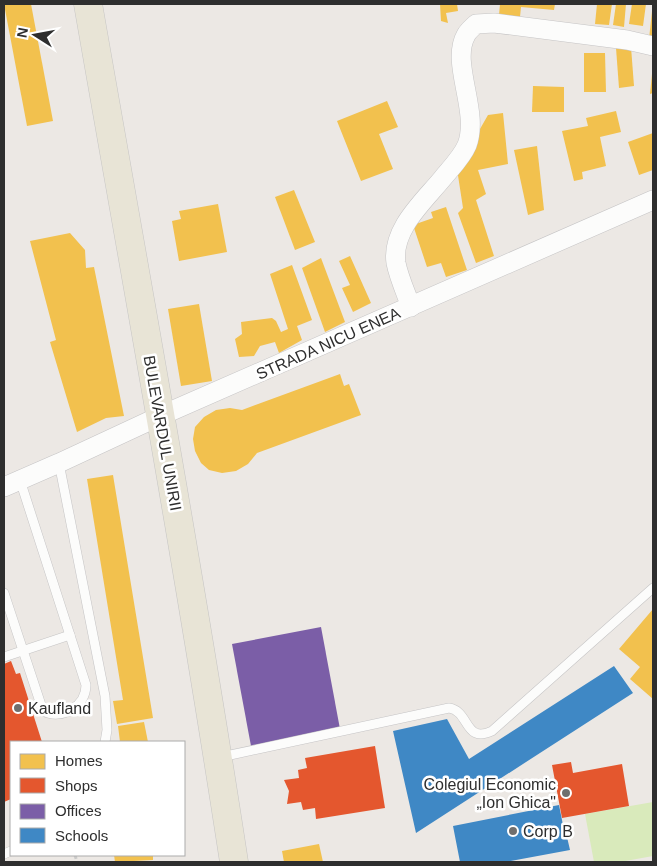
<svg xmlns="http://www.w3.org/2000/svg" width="657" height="866" font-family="Helvetica,sans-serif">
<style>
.pitch{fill:#d9eabb}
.homes{fill:#f2c14e}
.shops{fill:#e4572e}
.offices{fill:#7b5ea7}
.schools{fill:#3f88c5}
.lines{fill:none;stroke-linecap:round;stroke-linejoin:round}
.service-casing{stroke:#c5c4c5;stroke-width:10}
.minor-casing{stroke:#c5c4c5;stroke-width:20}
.primary-casing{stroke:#c6c5c4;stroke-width:29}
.path{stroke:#c9c9c8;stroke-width:3;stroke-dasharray:4 2.5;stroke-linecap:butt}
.service{stroke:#fcfcfb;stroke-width:9}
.minor{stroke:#fcfcfb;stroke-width:19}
.primary{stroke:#e8e4d6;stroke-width:28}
.poi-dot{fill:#706f6e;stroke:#fff;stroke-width:2}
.labels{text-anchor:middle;stroke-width:5;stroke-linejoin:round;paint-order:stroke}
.street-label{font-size:16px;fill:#2e2e2e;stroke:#fff}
.poi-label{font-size:16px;fill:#2e2e2e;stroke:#fff;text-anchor:start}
</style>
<rect width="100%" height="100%" fill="#ece8e4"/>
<polygon class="pitch" points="653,802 653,856 620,862 594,862 585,814"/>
<g class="homes">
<polygon points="4,4 31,4 53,121 27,126"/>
<polygon points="440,4 457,4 458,11 446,13 448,23 441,21"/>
<polygon points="500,4 555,4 554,10 521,7 520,17 499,15"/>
<polygon points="597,4 612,4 609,25 595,24"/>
<polygon points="616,4 626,4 624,27 613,25"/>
<polygon points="632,4 646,4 643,26 629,24"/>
<polygon points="652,11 653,11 653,39 649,39"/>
<polygon points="631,47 634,86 619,88 616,48"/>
<polygon points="584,53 605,53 606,92 584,92"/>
<polygon points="652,74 653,74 653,93 650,94"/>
<polygon points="533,86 564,87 564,112 532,112"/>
<polygon points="387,101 398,127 379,134 393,169 361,181 337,121"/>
<polygon points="616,111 621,132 600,137 606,166 582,172 583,179 574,181 562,131 588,126 586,118"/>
<polygon points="503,113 508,164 478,170 486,194 476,200 494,256 476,263 458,213 463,208 457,169 488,115"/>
<polygon points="653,133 653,170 639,175 628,142"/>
<polygon points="537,146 544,210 528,215 514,150"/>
<polygon points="294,190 315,242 295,250 275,197"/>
<polygon points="218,204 227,252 179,261 172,221 181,219 179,211"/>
<polygon points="446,207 467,270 446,277 441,263 427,267 413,225 433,218 431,212"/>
<polygon points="70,233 85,250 86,268 94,267 124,416 106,418 77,432 50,342 56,340 30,241"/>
<polygon points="350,256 371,303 353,312 342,288 350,285 339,261"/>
<polygon points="321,258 345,322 325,332 302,268"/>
<polygon points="292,265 312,320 297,326 302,340 279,353 275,342 260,346 254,356 239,357 235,339 242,334 241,322 272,318 276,321 281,332 288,329 270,274"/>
<polygon points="199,304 212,381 181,386 168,309"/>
<polygon points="340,374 344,386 349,384 361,415 257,453 248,464 236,471 222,473 209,470 201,463 195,451 193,439 195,427 204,417 216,410 230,408 242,410"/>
<polygon points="113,475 153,718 117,724 113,701 123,700 87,479"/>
<polygon points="653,609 653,699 630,679 640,667 619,649"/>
<polygon points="144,722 148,742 120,742 118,726"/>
<polygon points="319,844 323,862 284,862 282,851"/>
<polygon points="114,855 153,855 153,860 115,862"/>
</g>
<g class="shops">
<polygon points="11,661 16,674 20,673 42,742 11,742 11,799 4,802 4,664"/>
<polygon points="375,746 385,808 316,819 315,808 303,810 301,802 287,804 289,791 284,780 299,778 298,770 307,768 305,758"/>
<polygon points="571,762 573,773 622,764 629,806 562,818 552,765"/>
</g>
<polygon class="offices" points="321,627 340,729 251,746 232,644"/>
<g class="schools">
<polygon points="614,666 633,693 416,833 393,731 447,719 469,759"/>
<polygon points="559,805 563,825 570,823 573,836 567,837 570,850 505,862 460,862 453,826"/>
</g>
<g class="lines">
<g class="service-casing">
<g id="service">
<polyline points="59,463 105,696 107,730 105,742"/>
<path d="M4,593L43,711C62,721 86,706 86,685L20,480"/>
<polyline points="4,657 70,635"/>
<path d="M221,757L449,708C470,711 464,744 492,731L653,588"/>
<polyline points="4,854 11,851"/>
</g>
</g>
<g class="minor-casing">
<g id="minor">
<path d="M411,307C406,293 399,278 396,263C391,230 423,202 442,179C451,168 462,157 467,145C480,111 450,63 466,35C468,31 473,27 476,24L494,23L627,40L653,46"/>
<polyline points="4,487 59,463 160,416 653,200"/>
</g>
</g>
<g class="primary-casing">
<path id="primary" d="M88,4C138,290 190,575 234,862"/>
</g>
<polyline class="path" points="75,855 77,862"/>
<use href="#service" class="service"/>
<use href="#minor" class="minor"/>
<use href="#primary" class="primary"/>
</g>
<g class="poi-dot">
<circle cx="18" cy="708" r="5"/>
<circle cx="566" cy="793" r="5"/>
<circle cx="513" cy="831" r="5"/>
</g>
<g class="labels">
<g class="street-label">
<text transform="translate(328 343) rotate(-24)" y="6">STRADA NICU ENEA</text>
<text transform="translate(163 433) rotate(80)" y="6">BULEVARDUL UNIRII</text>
</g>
<g class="poi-label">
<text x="28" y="714">Kaufland</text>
<text x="556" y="790" text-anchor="end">Colegiul Economic<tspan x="556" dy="18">„Ion Ghica"</tspan></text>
<text x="523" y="837">Corp B</text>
</g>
</g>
<rect width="657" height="866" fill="none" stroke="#2e2e2e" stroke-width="10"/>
<rect x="10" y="741" width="175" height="115" fill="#ffffff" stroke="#ababab"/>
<rect x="20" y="754" width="25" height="15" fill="#f2c14e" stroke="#ababab"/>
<text x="55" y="766" font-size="15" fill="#2e2e2e">Homes</text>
<rect x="20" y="778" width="25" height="15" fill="#e4572e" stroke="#ababab"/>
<text x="55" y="791" font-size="15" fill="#2e2e2e">Shops</text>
<rect x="20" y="804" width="25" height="15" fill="#7b5ea7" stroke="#ababab"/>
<text x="55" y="816" font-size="15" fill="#2e2e2e">Offices</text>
<rect x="20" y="828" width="25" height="15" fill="#3f88c5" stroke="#ababab"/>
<text x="55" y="841" font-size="15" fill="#2e2e2e">Schools</text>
<g transform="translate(35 35) rotate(281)" stroke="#ffffff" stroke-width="4" paint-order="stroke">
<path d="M0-4L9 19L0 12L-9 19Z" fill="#2e2e2e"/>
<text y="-8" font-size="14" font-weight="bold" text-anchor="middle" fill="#2e2e2e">N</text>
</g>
</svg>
